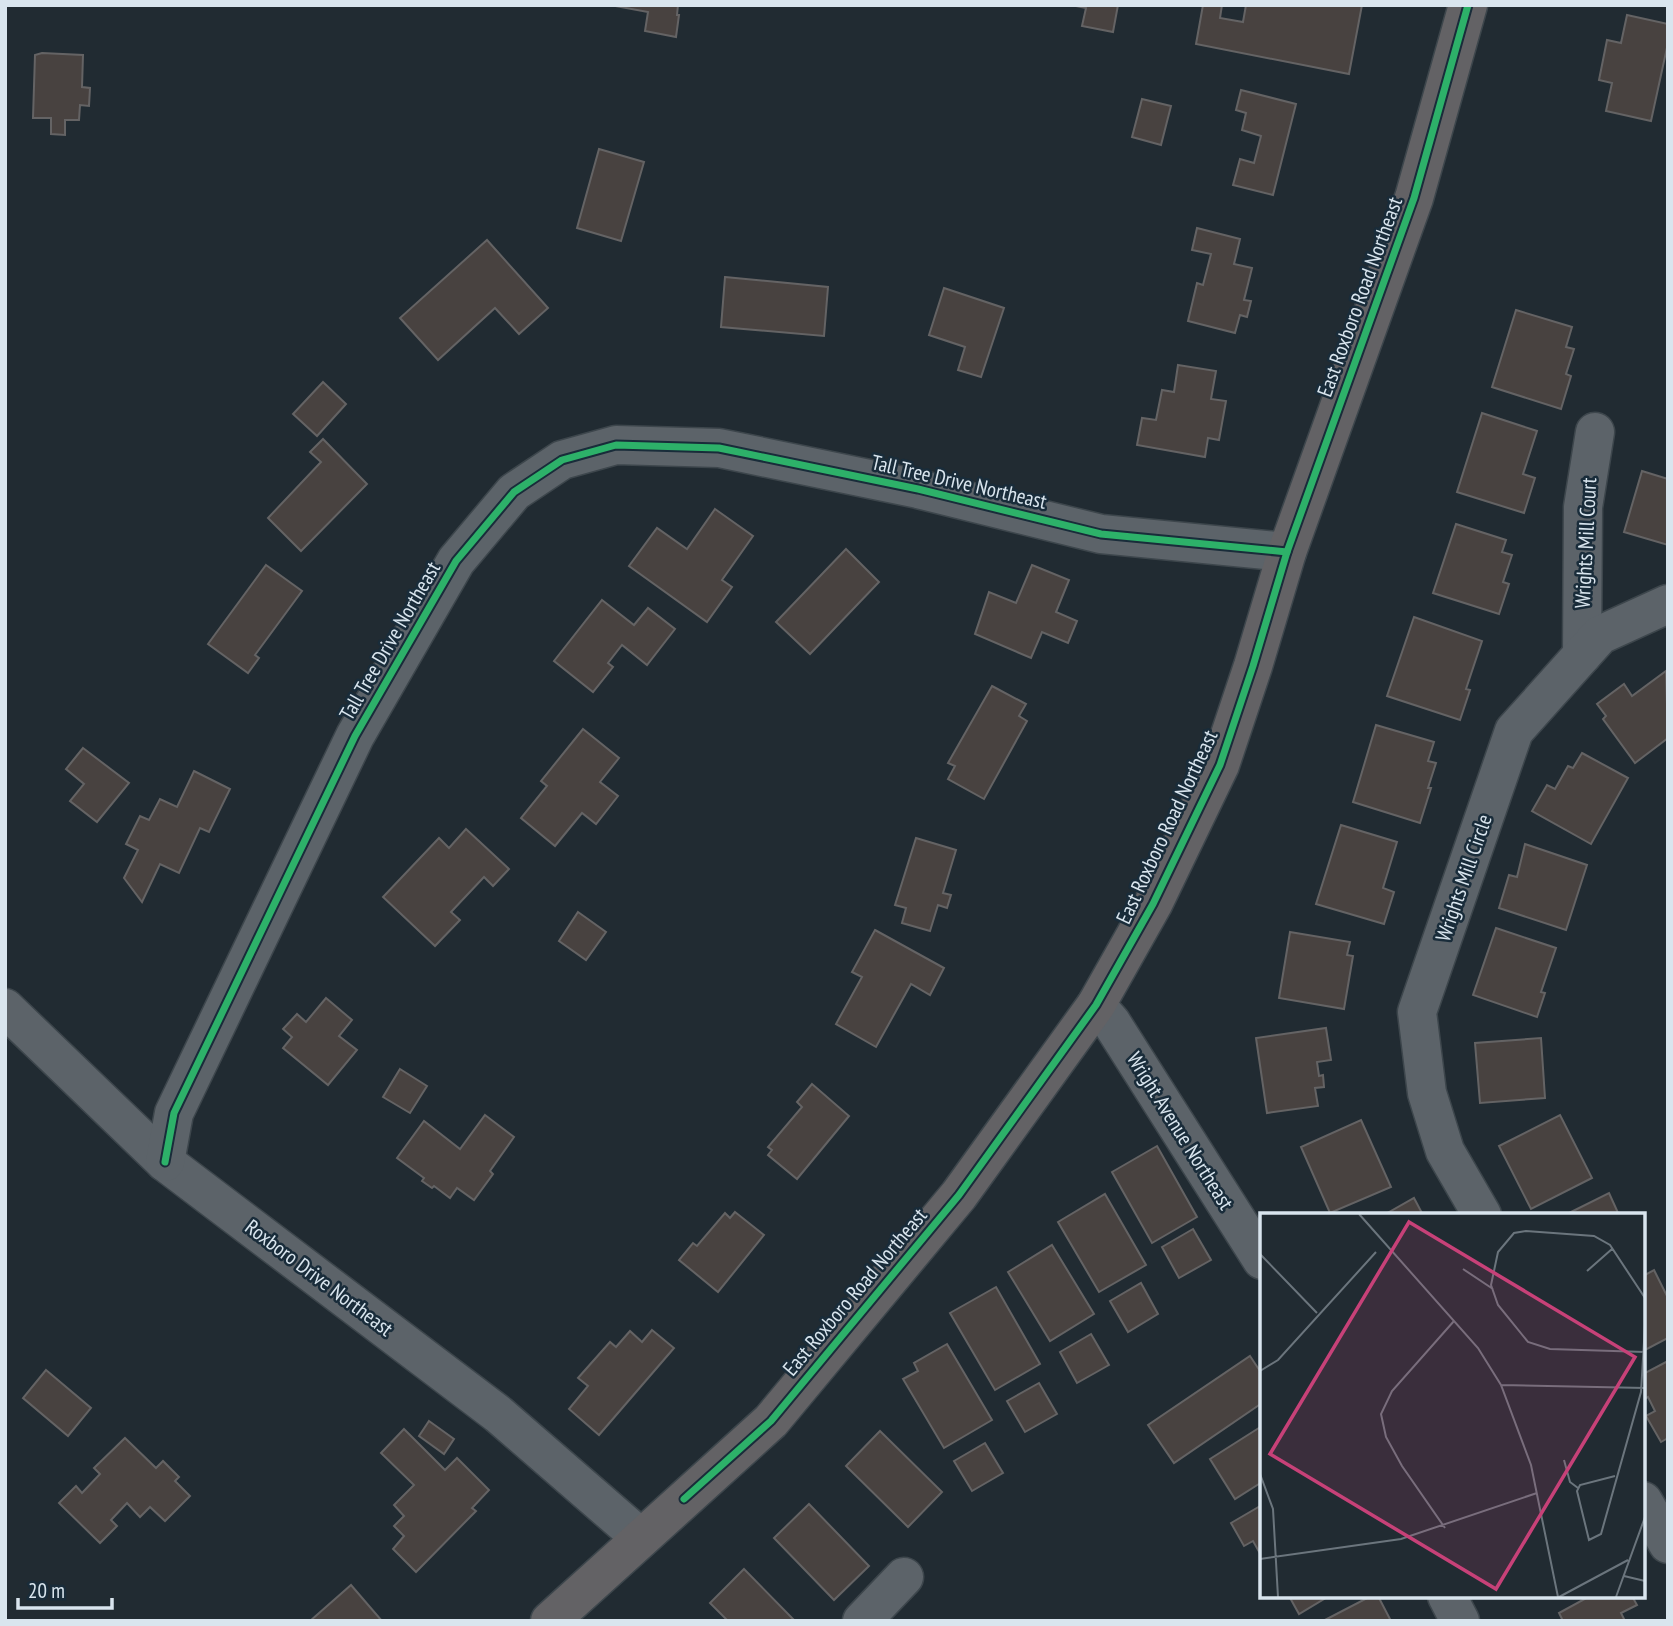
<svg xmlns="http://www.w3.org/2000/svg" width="1673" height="1626" font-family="'PT Sans Narrow',sans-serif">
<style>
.building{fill:#484240;stroke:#646364;stroke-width:2}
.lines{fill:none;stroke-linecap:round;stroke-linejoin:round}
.minor-casing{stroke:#3d464c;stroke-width:41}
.major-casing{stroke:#3d464c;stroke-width:41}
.minor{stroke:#5c6369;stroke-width:38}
.major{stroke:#636265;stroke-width:38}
.cycleway-casing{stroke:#192c3a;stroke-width:11}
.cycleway{stroke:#2db169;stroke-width:7}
.labels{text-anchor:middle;stroke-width:5;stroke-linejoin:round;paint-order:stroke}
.street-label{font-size:21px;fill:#d9e5ee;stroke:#192c3a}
.inset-road{fill:none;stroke:#6b757d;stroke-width:2}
.view{fill:#c74178;fill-opacity:0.15;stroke:#c74178;stroke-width:3.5}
.inset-edge{fill:none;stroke:#d9e5ee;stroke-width:3.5}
</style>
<rect width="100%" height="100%" fill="#212b32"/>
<g class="building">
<polygon points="610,5 678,5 677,15 679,15 676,37 645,31 648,12"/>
<polygon points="1071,5 1118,5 1113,32 1082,26 1086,8"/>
<polygon points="1203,5 1222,5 1220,18 1243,22 1246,5 1362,5 1349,74 1196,44"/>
<polygon points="1627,15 1668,24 1668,43 1651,121 1606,111 1612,83 1599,80 1607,40 1621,43"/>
<polygon points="42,53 83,55 82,87 90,88 89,106 80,105 79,120 65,120 65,135 51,134 51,118 33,118 35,55"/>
<polygon points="1241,90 1296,104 1273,195 1233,185 1240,159 1254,163 1261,136 1242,130 1246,113 1236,110"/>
<polygon points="1142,99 1171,106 1161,145 1132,137"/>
<polygon points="599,149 644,162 621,241 577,228"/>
<polygon points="1197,228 1240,239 1234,264 1252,268 1244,300 1251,301 1247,317 1240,315 1235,333 1188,321 1197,283 1203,285 1211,254 1192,250"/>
<polygon points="487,240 548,308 519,334 495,308 438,360 400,318"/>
<polygon points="725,277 828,287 824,336 721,327"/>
<polygon points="944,288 1004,308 981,377 958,370 965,347 929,335"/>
<polygon points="1516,310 1572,327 1566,347 1574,349 1566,374 1571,376 1561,409 1492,387"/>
<polygon points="1178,365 1216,371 1211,399 1226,401 1219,440 1208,438 1205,457 1137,445 1142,418 1156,420 1162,390 1174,392"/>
<polygon points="323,382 346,404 317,436 293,414"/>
<polygon points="1482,413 1537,431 1523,474 1535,478 1524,513 1457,492"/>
<polygon points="323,439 367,484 301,551 268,518 321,462 310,452"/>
<polygon points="1642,471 1668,479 1668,545 1624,532"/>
<polygon points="715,509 753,536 722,580 732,587 707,622 629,566 657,528 687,549"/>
<polygon points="1456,524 1506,540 1502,552 1512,555 1503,582 1509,584 1499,614 1433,593"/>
<polygon points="846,549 879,582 810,654 776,622"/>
<polygon points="266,565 302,591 255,655 259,658 248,673 208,644"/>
<polygon points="1032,565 1069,580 1056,612 1077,621 1068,643 1042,632 1031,658 975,634 989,592 1016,603"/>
<polygon points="602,600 634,625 648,608 675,629 647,665 622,645 608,663 613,667 593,692 554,661"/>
<polygon points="1414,617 1482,641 1466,689 1470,690 1460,720 1387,696"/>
<polygon points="1666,671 1668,738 1635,763 1603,719 1606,716 1597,704 1624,684 1632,696"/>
<polygon points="992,686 1026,704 1019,716 1027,721 984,799 948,779 955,766 948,763"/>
<polygon points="1376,725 1434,742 1428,761 1436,763 1428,788 1431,788 1420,823 1353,802"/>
<polygon points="583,729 619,758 600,782 618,796 596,824 582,813 555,846 521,818 547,786 541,781"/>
<polygon points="83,748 129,783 97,822 70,801 84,784 66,769"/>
<polygon points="1582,753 1628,778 1591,844 1532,811 1547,785 1555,789 1568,766 1573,768"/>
<polygon points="194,771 230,789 209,832 200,828 179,873 160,864 142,902 124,878 138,850 126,844 140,816 149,820 160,799 177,807"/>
<polygon points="1341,825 1397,842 1383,888 1394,892 1384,924 1316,904"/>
<polygon points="466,829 509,869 493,886 484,877 451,912 460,920 435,946 383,897 439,838 449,848"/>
<polygon points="916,838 956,850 943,893 951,895 947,908 938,905 930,931 902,923 906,908 895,905"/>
<polygon points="1525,844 1587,865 1566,930 1499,908 1509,875 1517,877"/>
<polygon points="578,912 606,932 586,960 559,941"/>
<polygon points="1496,928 1556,948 1541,992 1545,993 1537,1017 1473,995"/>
<polygon points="875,930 944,968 930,995 911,984 876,1047 836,1024 862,977 852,972"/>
<polygon points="1290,932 1350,942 1347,955 1353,956 1344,1009 1279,998"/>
<polygon points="326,998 352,1020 339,1036 357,1050 328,1085 283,1048 292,1037 283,1029 297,1014 306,1022"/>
<polygon points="1326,1028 1331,1060 1317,1062 1319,1076 1323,1075 1324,1087 1315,1088 1318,1106 1267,1113 1256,1038"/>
<polygon points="1541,1038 1545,1098 1480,1103 1475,1043"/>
<polygon points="400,1069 427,1086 410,1113 383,1097"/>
<polygon points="812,1084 849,1116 797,1179 768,1155 772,1150 768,1147 802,1107 797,1102"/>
<polygon points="485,1115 514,1137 490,1171 493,1174 474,1200 457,1188 450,1198 434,1186 432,1188 422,1181 424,1178 397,1158 424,1121 460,1149"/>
<polygon points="1560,1115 1592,1178 1531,1209 1499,1146"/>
<polygon points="1361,1120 1391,1187 1330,1213 1301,1147"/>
<polygon points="1157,1146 1197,1217 1152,1243 1112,1172"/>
<polygon points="1609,1193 1619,1215 1565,1215"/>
<polygon points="1105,1194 1146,1265 1099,1292 1058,1222"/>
<polygon points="1414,1198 1423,1215 1384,1215"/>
<polygon points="735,1212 764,1235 718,1292 679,1260 693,1243 697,1246 725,1213 730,1218"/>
<polygon points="1193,1229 1211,1260 1179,1278 1162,1247"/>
<polygon points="1052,1245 1094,1314 1050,1341 1008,1272"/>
<polygon points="1654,1270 1668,1298 1668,1338 1643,1351 1643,1276"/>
<polygon points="1141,1283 1158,1314 1128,1332 1110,1301"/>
<polygon points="996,1287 1040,1364 995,1390 950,1313"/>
<polygon points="652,1330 674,1348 599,1435 569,1409 588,1386 578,1378 610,1342 616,1347 630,1331 642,1342"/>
<polygon points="1091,1334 1109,1365 1077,1383 1060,1352"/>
<polygon points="947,1344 992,1420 944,1448 903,1379 918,1371 914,1363"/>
<polygon points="1250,1356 1262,1374 1262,1403 1174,1463 1148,1425"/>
<polygon points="1668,1361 1668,1438 1661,1442 1646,1416 1655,1411 1648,1397 1643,1400 1643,1374"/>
<polygon points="46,1370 91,1408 68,1436 23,1398"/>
<polygon points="1039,1383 1057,1414 1025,1432 1007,1401"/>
<polygon points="429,1421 454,1439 444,1454 419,1436"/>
<polygon points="1262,1426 1262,1482 1235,1499 1210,1459"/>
<polygon points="404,1429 445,1470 457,1458 489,1490 472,1508 476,1511 416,1572 393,1549 404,1536 394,1526 404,1516 394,1505 414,1485 381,1453"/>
<polygon points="880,1431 942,1492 908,1527 846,1466"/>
<polygon points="125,1438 156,1468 163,1461 179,1477 175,1481 190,1496 165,1521 150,1507 140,1517 127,1503 111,1520 117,1526 100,1543 59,1503 76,1486 82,1493 100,1474 94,1468"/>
<polygon points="985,1443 1003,1473 972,1491 954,1461"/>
<polygon points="809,1504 869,1566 834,1600 774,1538"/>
<polygon points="1262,1505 1262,1557 1253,1541 1244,1546 1231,1523"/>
<polygon points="744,1569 795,1621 728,1621 710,1603"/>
<polygon points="351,1585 382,1621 310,1621"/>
<polygon points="1289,1596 1329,1596 1299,1614"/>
<polygon points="1371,1596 1378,1596 1391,1621 1323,1621"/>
<polygon points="1590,1596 1632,1596 1637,1605 1621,1613 1625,1621 1563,1621 1559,1613"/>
</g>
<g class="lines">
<g class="minor-casing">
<g id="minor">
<polyline points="1582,655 1583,507 1595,432"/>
<polyline points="1096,1005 1111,1022 1262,1260"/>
<polyline points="5,1008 165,1162 498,1414 641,1538"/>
<polyline points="165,1162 174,1113 355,736 456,561 514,492 562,460 616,445 719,448 918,489 1101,534 1287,552"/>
<polyline points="1482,1215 1445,1151 1427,1093 1417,1012 1514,731 1600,635 1668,604"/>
<polyline points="1643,1501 1668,1544"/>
<polyline points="1447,1596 1460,1621"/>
<polyline points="862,1621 904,1577"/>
</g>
</g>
<g class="major-casing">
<polyline id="major" points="550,1621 771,1421 959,1195 1096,1005 1153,904 1220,765 1253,666 1287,552 1414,198 1468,5"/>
</g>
<use href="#minor" class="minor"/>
<use href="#major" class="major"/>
<g class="cycleway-casing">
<g id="cycleway">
<polyline points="165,1162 174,1113 355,736 456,561 514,492 562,460 616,445 719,448 918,489 1101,534 1287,552"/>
<polyline points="684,1499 771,1421 959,1195 1096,1005 1153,904 1220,765 1253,666 1287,552 1414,198 1468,5"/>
</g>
</g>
<use href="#cycleway" class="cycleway"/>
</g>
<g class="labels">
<g class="street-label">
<text transform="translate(1360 297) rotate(-70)" y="7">East Roxboro Road Northeast</text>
<text transform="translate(959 482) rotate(13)" y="7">Tall Tree Drive Northeast</text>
<text transform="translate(1586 543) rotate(-87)" y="7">Wrights Mill Court</text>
<text transform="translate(390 641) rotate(-60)" y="7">Tall Tree Drive Northeast</text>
<text transform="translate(1167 827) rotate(-65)" y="7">East Roxboro Road Northeast</text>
<text transform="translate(1464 878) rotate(-71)" y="7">Wrights Mill Circle</text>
<text transform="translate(1180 1131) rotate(58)" y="7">Wright Avenue Northeast</text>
<text transform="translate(319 1278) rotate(37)" y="7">Roxboro Drive Northeast</text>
<text transform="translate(855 1292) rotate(-50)" y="7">East Roxboro Road Northeast</text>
</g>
</g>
<g transform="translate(1260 1213)">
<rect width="385" height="385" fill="#212b32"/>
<path class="inset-road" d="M99,1L218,135L241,172L271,252L298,384M0,41L57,100M203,56L233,76M327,58L352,36M385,85L350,32L334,23L266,18L254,20L238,39L231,72L238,92L268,129L290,136L385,139M0,158L18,147L116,39M241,172L385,175M304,247L310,269L318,275M0,261L13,296L18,384M355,263L320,272L317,278L329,327L341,321L381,179L385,112M185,315L142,253L126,224L121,201L132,178L194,108M0,346L141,326L277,280M364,363L385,368M299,384L368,347M356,384L385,304"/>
<path class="view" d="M149,9L375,144L236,376L10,241Z"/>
<rect width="385" height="385" class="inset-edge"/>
</g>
<rect width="1673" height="1626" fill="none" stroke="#d9e5ee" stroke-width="14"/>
<path d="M18 1598v10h94v-10" fill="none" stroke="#d9e5ee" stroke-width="3.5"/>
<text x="28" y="1598" font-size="21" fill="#d9e5ee" stroke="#192c3a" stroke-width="5" paint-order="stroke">20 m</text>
</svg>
